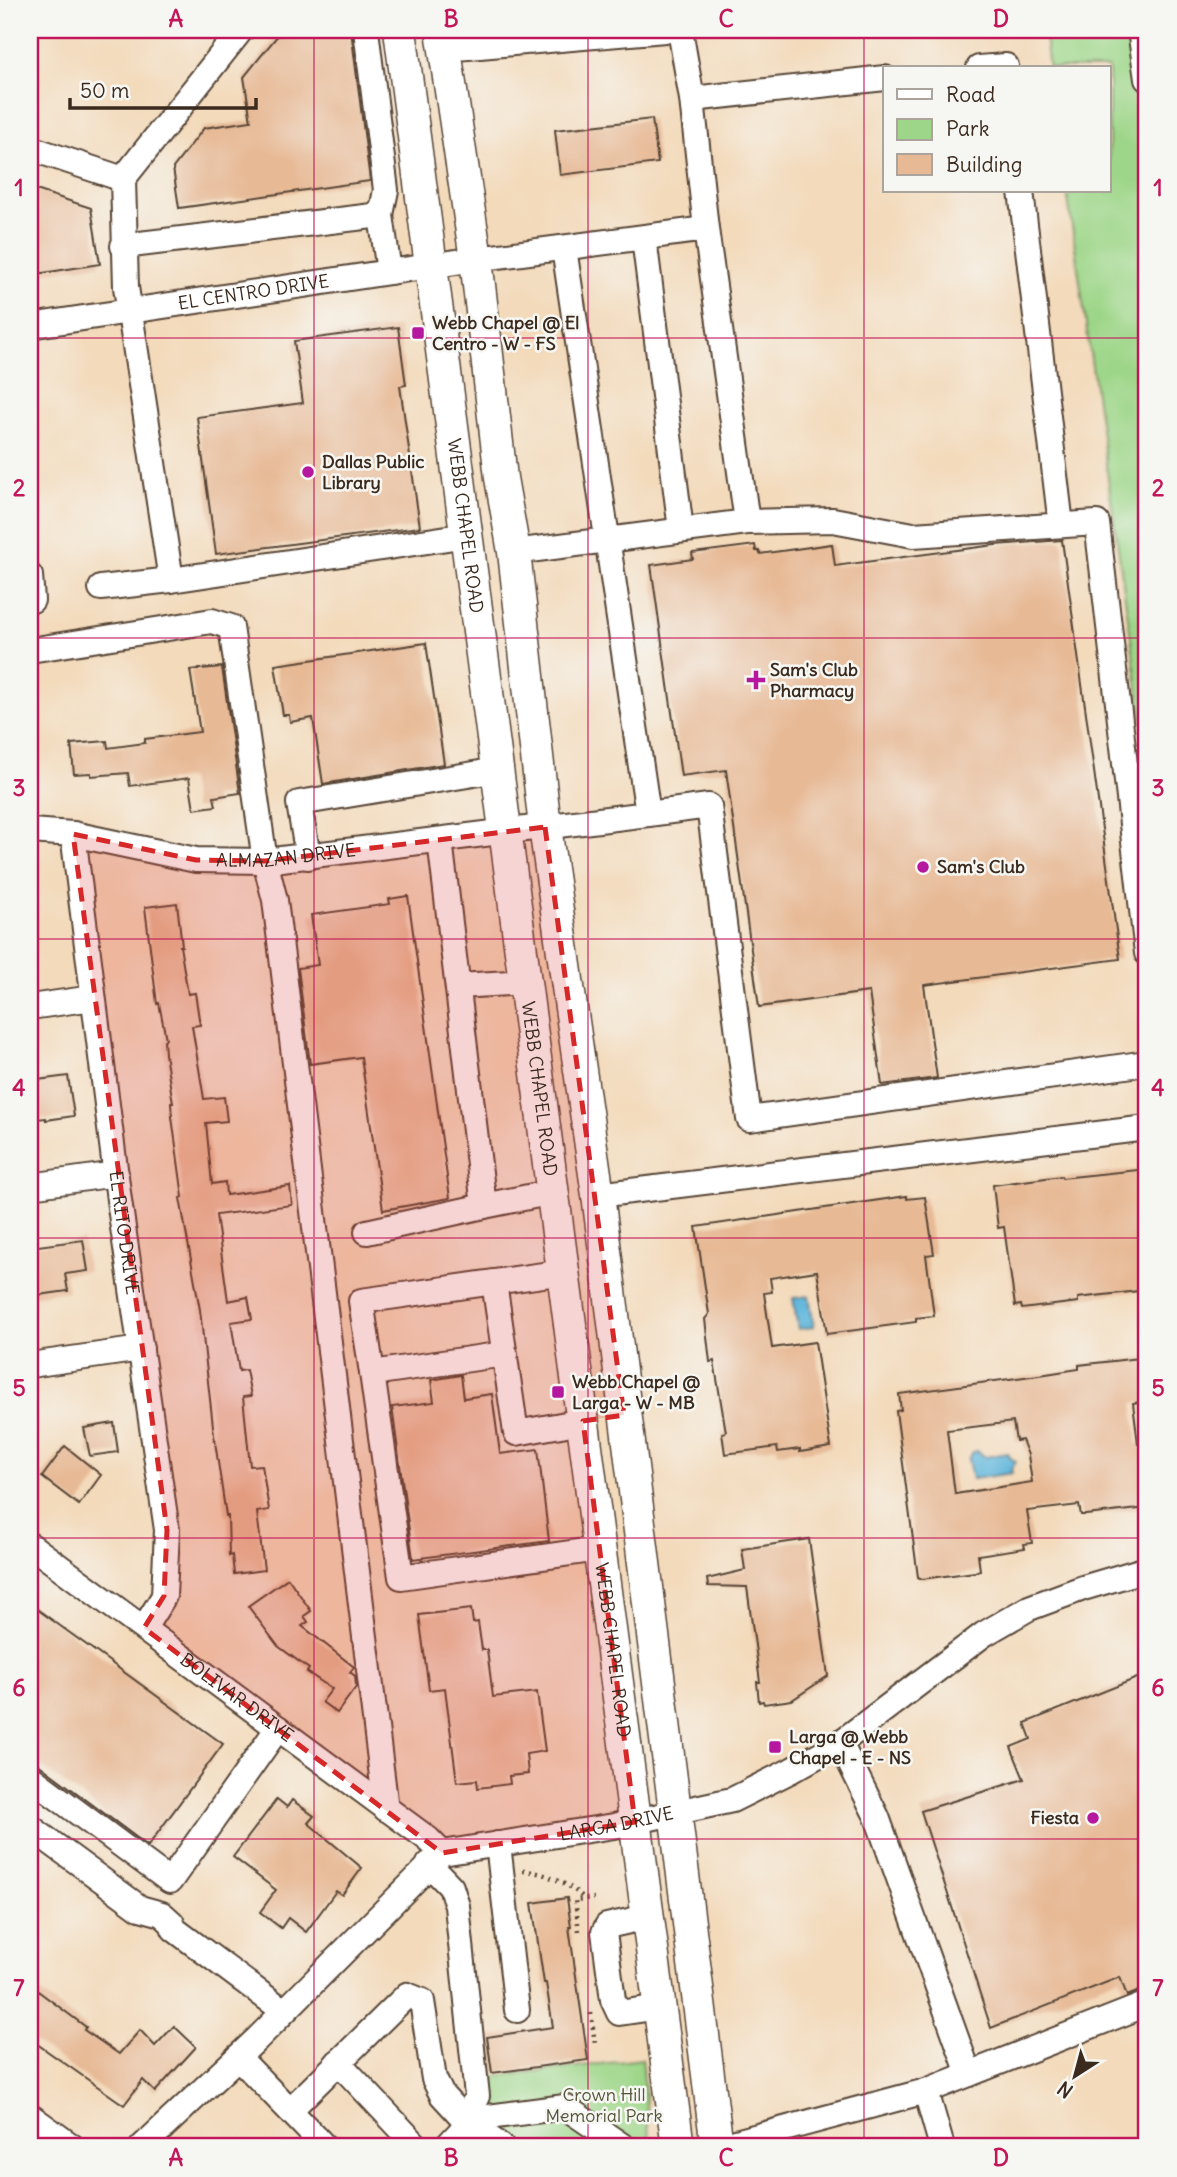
<svg xmlns="http://www.w3.org/2000/svg" width="1177" height="2177" font-family="Delius,sans-serif">
<style>
.green{fill:#9dd688;stroke:#6c8053;stroke-width:2}
.water{fill:#5eb5db;stroke:#4c707c;stroke-width:2}
.building{fill:#e7b995;fill-rule:evenodd}
.lines{fill:none;stroke-linecap:round;stroke-linejoin:round}
.minor-casing{stroke:#574436;stroke-width:28}
.major-casing{stroke:#574436;stroke-width:35}
.path{stroke:#574436;stroke-width:4.5;stroke-dasharray:2 5;stroke-linecap:butt}
.minor{stroke:#fff;stroke-width:24}
.major{stroke:#fff;stroke-width:32}
.marked{fill:#d62828;fill-opacity:0.2;stroke:#d62828;stroke-width:5;stroke-dasharray:14 9;stroke-linejoin:round}
.grid{fill:none;stroke:#c2185b;stroke-width:2;stroke-opacity:0.55}
.poi-dot{fill:#b5179e;stroke:#f6f6f2;stroke-width:2.5}
.labels{text-anchor:middle;stroke-width:5;stroke-linejoin:round;paint-order:stroke}
.street-label{font-size:18px;fill:#3b2a1e;stroke:#f6f6f2}
.poi-label{font-size:18px;font-weight:bold;fill:#3b2a1e;stroke:#f6f6f2;text-anchor:start}
.park-label{font-size:18px;fill:#545538;stroke:#f6f6f2}
.neatline{fill:none;stroke:#c2185b;stroke-width:2.5}
.grid-label{font-size:23px;text-anchor:middle;font-weight:bold;fill:#c2185b}
</style>
<rect width="100%" height="100%" fill="#f6f6f2"/>
<filter id="ink" filterUnits="userSpaceOnUse"><feTurbulence type="fractalNoise" baseFrequency=".0143" numOctaves="2"/><feDisplacementMap in="SourceGraphic" scale="14" xChannelSelector="R" yChannelSelector="G"/><feConvolveMatrix kernelMatrix="1 2 1 2 8 2 1 2 1" color-interpolation-filters="sRGB"/></filter>
<filter id="wash" filterUnits="userSpaceOnUse"><feTurbulence type="fractalNoise" baseFrequency=".00686" numOctaves="4" result="noise"/><feDisplacementMap in="SourceGraphic" scale="28" xChannelSelector="R" yChannelSelector="G"/><feGaussianBlur stdDeviation="1.57" result="paint"/><feColorMatrix in="noise" values="0 0 0 0 0 0 0 0 0 0 0 0 0 0 0 0 0 1.4 0 .05"/><feComposite in="paint" operator="in"/></filter>
<g filter="url(#wash)">
<rect width="100%" height="100%" fill="#f3dabb"/>
<g class="green">
<polygon points="1044,30 1147,30 1147,751 1067,191 1109,191 1109,68 1049,68"/>
<polygon points="642,2059 650,2147 478,2147 491,2136 489,2077"/>
</g>
<g class="water">
<polygon points="809,1296 814,1327 798,1329 793,1298"/>
<polygon points="978,1451 985,1457 1008,1453 1009,1457 1016,1462 1011,1468 1012,1473 972,1479 968,1459 973,1452"/>
</g>
<g id="blocks">
<g class="building">
<polygon points="282,30 351,30 370,181 179,208 173,168 204,128 251,121 244,77"/>
<polygon points="652,119 658,163 560,175 555,130"/>
<polygon points="30,188 91,208 100,264 30,275"/>
<polygon points="398,327 406,385 400,386 420,527 216,554 197,417 303,403 294,341"/>
<polygon points="1062,540 1120,959 924,985 937,1078 882,1085 869,992 759,1007 726,770 681,776 651,565 693,559 692,553 755,545 756,551 759,551 760,554 832,544 835,566 995,545"/>
<polygon points="426,643 444,764 323,784 313,718 290,722 289,715 283,715 275,665"/>
<polygon points="222,667 240,793 214,797 216,806 194,809 189,778 130,786 128,773 91,776 91,773 74,774 71,744 107,741 108,748 145,743 145,739 200,732 190,670"/>
<polygon points="408,896 450,1198 383,1210 361,1057 310,1064 298,968 318,965 311,915 390,904 389,899"/>
<polygon points="177,903 182,946 180,946 188,994 195,993 200,1025 192,1026 204,1099 224,1097 227,1121 206,1123 212,1184 225,1182 226,1195 290,1186 292,1205 216,1215 228,1301 248,1297 252,1319 231,1322 239,1371 246,1370 251,1396 243,1397 250,1466 262,1465 269,1510 257,1512 264,1570 234,1574 232,1555 229,1556 228,1516 226,1516 214,1435 200,1310 180,1198 183,1197 172,1117 171,1103 173,1103 165,1054 164,1040 166,1039 159,1003 157,1004 145,907"/>
<polygon points="68,1076 74,1116 46,1120 46,1118 36,1119 36,1116 30,1117 30,1081"/>
<polygon points="1147,1169 1147,1290 1078,1298 1078,1302 1022,1309 1021,1305 1015,1306 1004,1227 998,1228 993,1185 1061,1176 1062,1178"/>
<polygon points="907,1196 907,1199 925,1197 934,1254 926,1255 934,1316 916,1318 916,1322 827,1334 817,1271 770,1278 772,1292 764,1293 772,1348 815,1342 831,1447 800,1452 800,1449 778,1452 777,1447 725,1454 722,1433 726,1432 714,1361 710,1362 705,1319 709,1314 696,1227"/>
<polygon points="83,1240 88,1271 65,1274 68,1291 31,1296 30,1247"/>
<path d="M1147,1357V1401L1133,1403L1138,1444L1147,1443V1508L1086,1515H1081L1079,1505L1027,1511L1032,1543L1024,1544L1025,1548L978,1555L980,1570L975,1572L922,1579L918,1577L896,1411L901,1410L899,1394L1046,1374L1079,1369V1365ZM1013,1422L1016,1441L1022,1440L1028,1455L1032,1482L955,1494L947,1430Z"/>
<polygon points="461,1375 464,1398 492,1394 500,1454 538,1449 549,1541 413,1559 392,1407 434,1402 431,1380"/>
<polygon points="114,1423 118,1452 90,1456 84,1428"/>
<polygon points="65,1446 101,1475 79,1505 42,1477"/>
<polygon points="809,1539 828,1676 792,1700 764,1704 763,1701 759,1702 757,1682 760,1682 747,1587 708,1586 707,1579 745,1570 742,1549"/>
<polygon points="288,1578 311,1611 304,1616 308,1622 302,1626 354,1667 350,1672 355,1676 356,1687 337,1713 322,1702 332,1689 307,1672 309,1669 278,1646 248,1606"/>
<polygon points="30,1604 223,1744 148,1846 30,1758"/>
<polygon points="471,1609 473,1623 478,1622 482,1650 487,1650 493,1697 537,1692 545,1751 526,1754 528,1774 509,1776 510,1784 478,1788 477,1780 457,1782 445,1688 429,1690 419,1615"/>
<polygon points="1147,1674 1147,1988 1127,1996 1120,1977 991,2028 921,1811 1024,1779 1011,1747 1031,1739 1025,1723"/>
<polygon points="277,1799 287,1807 292,1800 314,1816 308,1823 362,1868 342,1895 336,1891 306,1932 288,1918 281,1928 260,1912 276,1890 233,1857"/>
<polygon points="567,1898 571,1927 569,1927 588,2060 492,2073 487,2037 553,2027 546,1983 544,1983 532,1903"/>
<polygon points="30,1985 86,2027 84,2030 119,2054 140,2030 155,2046 174,2026 196,2047 155,2092 143,2080 124,2105 30,2039"/>
</g>
</g>
</g>
<g filter="url(#ink)">
<use href="#blocks" fill-opacity="0" stroke="#574436" stroke-width="2"/>
<g class="lines">
<g class="minor-casing">
<g id="minor">
<polyline points="366,30 386,190 381,215"/>
<polyline points="1140,30 1147,79"/>
<polyline points="445,49 665,30"/>
<polyline points="979,68 1006,66 1006,68"/>
<polyline points="692,99 885,78"/>
<polyline points="30,148 123,179"/>
<polyline points="1021,191 1061,525"/>
<polyline points="644,238 681,530"/>
<polyline points="123,246 381,215 389,272"/>
<path id="s1" d="M30,326L476,259L706,229"/>
<polyline points="747,522 833,520 913,535 1097,523 1147,953"/>
<polyline points="514,552 747,522 706,229 692,99 680,30"/>
<polyline points="30,576 32,600"/>
<polyline points="171,580 126,287 123,179 241,30"/>
<polyline points="101,588 171,580 467,535"/>
<polyline points="30,650 212,621 231,627 265,861 275,900 386,1809"/>
<polyline points="648,814 709,806 749,1119 1147,1063"/>
<path id="s2" d="M30,831L73,834L196,860L265,861L648,814L564,248"/>
<path id="s3" d="M73,834L119,1200L167,1530L164,1596L144,1628"/>
<polyline points="440,840 484,1206 553,1192"/>
<polyline points="308,857 299,803 498,770"/>
<polyline points="458,986 526,982"/>
<polyline points="30,1007 93,998"/>
<polyline points="30,1186 116,1174"/>
<polyline points="598,1195 1147,1128"/>
<polyline points="367,1232 484,1206"/>
<polyline points="494,1282 516,1433 583,1421"/>
<polyline points="505,1354 372,1373 361,1301 564,1272"/>
<polyline points="30,1365 141,1349"/>
<polyline points="372,1373 401,1577 599,1549"/>
<path id="s4" d="M30,1545L428,1839L442,1853"/>
<polyline points="840,1743 877,1817 969,2074"/>
<polyline points="30,1777 170,1881 278,1728"/>
<polyline points="30,1827 140,1908 162,1914 172,1923 174,1929 284,2011"/>
<polyline points="498,1844 517,2010"/>
<polyline points="429,1864 451,1887 457,1906 477,2096 461,2131 446,2147"/>
<polyline points="647,1917 607,1926 604,1932 613,2000 619,2013 660,2007"/>
<polyline points="238,2057 325,2147"/>
<polyline points="338,2062 418,2147"/>
<polyline points="926,2091 1147,2004"/>
<polyline points="290,2110 407,1995 422,2001 434,2079 442,2095 465,2120 565,2107 624,2147"/>
<polyline points="30,2116 73,2147"/>
<polyline points="465,2120 502,2147"/>
<path id="s5" d="M142,2147L257,2039L442,1853L614,1826L732,1800L790,1771L840,1743L984,1634L1029,1608L1083,1588L1147,1569"/>
<polyline points="717,2147 926,2091 942,2147"/>
</g>
</g>
<g class="major-casing">
<g id="major">
<path id="s6" d="M400,30L678,2147"/>
<polyline points="442,30 476,259 501,478 514,552 545,827 598,1195 717,2147"/>
</g>
</g>
<g class="path">
<path d="M523,1871C543,1871 571,1885 585,1899"/>
<polyline points="579,1931 575,1900 594,1898"/>
<polyline points="591,2013 595,2044"/>
</g>
<use href="#minor" class="minor"/>
<use href="#major" class="major"/>
</g>
</g>
<path class="marked" d="M545,827L624,1415L583,1421L635,1822L442,1853L144,1628L164,1596L167,1530L73,834L196,860L265,861Z"/>
<path class="grid" d="M314,30V2147M588,30V2147M864,30V2147M30,338H1147M30,638H1147M30,939H1147M30,1238H1147M30,1538H1147M30,1839H1147"/>
<g class="poi-dot">
<rect x="411" y="326" width="14" height="14" rx="3.5"/>
<circle cx="308" cy="472" r="7"/>
<path d="M752.5 669.5h7v7h7v7h-7v7h-7v-7h-7v-7h7z"/>
<circle cx="923" cy="867" r="7"/>
<rect x="551" y="1385" width="14" height="14" rx="3.5"/>
<rect x="768" y="1740" width="14" height="14" rx="3.5"/>
<circle cx="1093" cy="1818" r="7"/>
</g>
<g class="labels">
<g class="street-label">
<text dy="6" stroke="none"><textPath href="#s1" startOffset="226">EL CENTRO DRIVE</textPath></text>
<text dy="6" stroke="none"><textPath href="#s6" startOffset="500">WEBB CHAPEL ROAD</textPath></text>
<text dy="6" stroke="none"><textPath href="#s2" startOffset="259">ALMAZAN DRIVE</textPath></text>
<text dy="6" stroke="none"><textPath href="#s6" startOffset="1068">WEBB CHAPEL ROAD</textPath></text>
<text dy="6" stroke="none"><textPath href="#s3" startOffset="402">EL RITO DRIVE</textPath></text>
<text dy="6" stroke="none"><textPath href="#s6" startOffset="1634">WEBB CHAPEL ROAD</textPath></text>
<text dy="6" stroke="none"><textPath href="#s4" startOffset="257">BOLIVAR DRIVE</textPath></text>
<text dy="6" stroke="none"><textPath href="#s5" startOffset="597">LARGA DRIVE</textPath></text>
</g>
<g class="poi-label">
<text x="432" y="329">Webb Chapel @ El<tspan x="432" dy="21">Centro - W - FS</tspan></text>
<text x="322" y="468">Dallas Public<tspan x="322" dy="21">Library</tspan></text>
<text x="770" y="676">Sam's Club<tspan x="770" dy="21">Pharmacy</tspan></text>
<text x="937" y="873">Sam's Club</text>
<text x="572" y="1388">Webb Chapel @<tspan x="572" dy="21">Larga - W - MB</tspan></text>
<text x="789" y="1743">Larga @ Webb<tspan x="789" dy="21">Chapel - E - NS</tspan></text>
<text x="1079" y="1824" text-anchor="end">Fiesta</text>
</g>
<g class="park-label">
<text x="604" y="2101">Crown Hill<tspan x="604" dy="21">Memorial Park</tspan></text>
</g>
</g>
<rect width="1177" height="2177" fill="none" stroke="#f6f6f2" stroke-width="77"/>
<rect x="883" y="66" width="228" height="126" fill="#f6f6f2" stroke="#aba49d" stroke-width="2"/>
<rect x="897" y="89" width="35" height="10" fill="#ffffff" stroke="#aba49d" stroke-width="2"/>
<text x="946" y="102" font-size="21" fill="#3b2a1e">Road</text>
<rect x="897" y="119" width="35" height="21" fill="#9dd688" stroke="#aba49d" stroke-width="2"/>
<text x="946" y="136" font-size="21" fill="#3b2a1e">Park</text>
<rect x="897" y="154" width="35" height="21" fill="#e7b995" stroke="#aba49d" stroke-width="2"/>
<text x="946" y="172" font-size="21" fill="#3b2a1e">Building</text>
<g transform="translate(1075 2076) rotate(216)" stroke="#f6f6f2" stroke-width="5" paint-order="stroke">
<path d="M0-5L12 26L0 18L-12 26Z" fill="#3b2a1e"/>
<text y="-10" font-size="19" font-weight="bold" text-anchor="middle" fill="#3b2a1e">N</text>
</g>
<path d="M70 98v10h186v-10" fill="none" stroke="#3b2a1e" stroke-width="3.5"/>
<text x="80" y="98" font-size="21" fill="#3b2a1e" stroke="#f6f6f2" stroke-width="5" paint-order="stroke">50 m</text>
<rect x="38" y="38" width="1100" height="2100" class="neatline"/>
<g class="grid-label">
<text x="176" y="27">A</text>
<text x="451" y="27">B</text>
<text x="726" y="27">C</text>
<text x="1001" y="27">D</text>
<text x="19" y="196">1</text>
<text x="1158" y="196">1</text>
<text x="19" y="496">2</text>
<text x="1158" y="496">2</text>
<text x="19" y="796">3</text>
<text x="1158" y="796">3</text>
<text x="19" y="1096">4</text>
<text x="1158" y="1096">4</text>
<text x="19" y="1396">5</text>
<text x="1158" y="1396">5</text>
<text x="19" y="1696">6</text>
<text x="1158" y="1696">6</text>
<text x="19" y="1996">7</text>
<text x="1158" y="1996">7</text>
<text x="176" y="2166">A</text>
<text x="451" y="2166">B</text>
<text x="726" y="2166">C</text>
<text x="1001" y="2166">D</text>
</g>
</svg>
